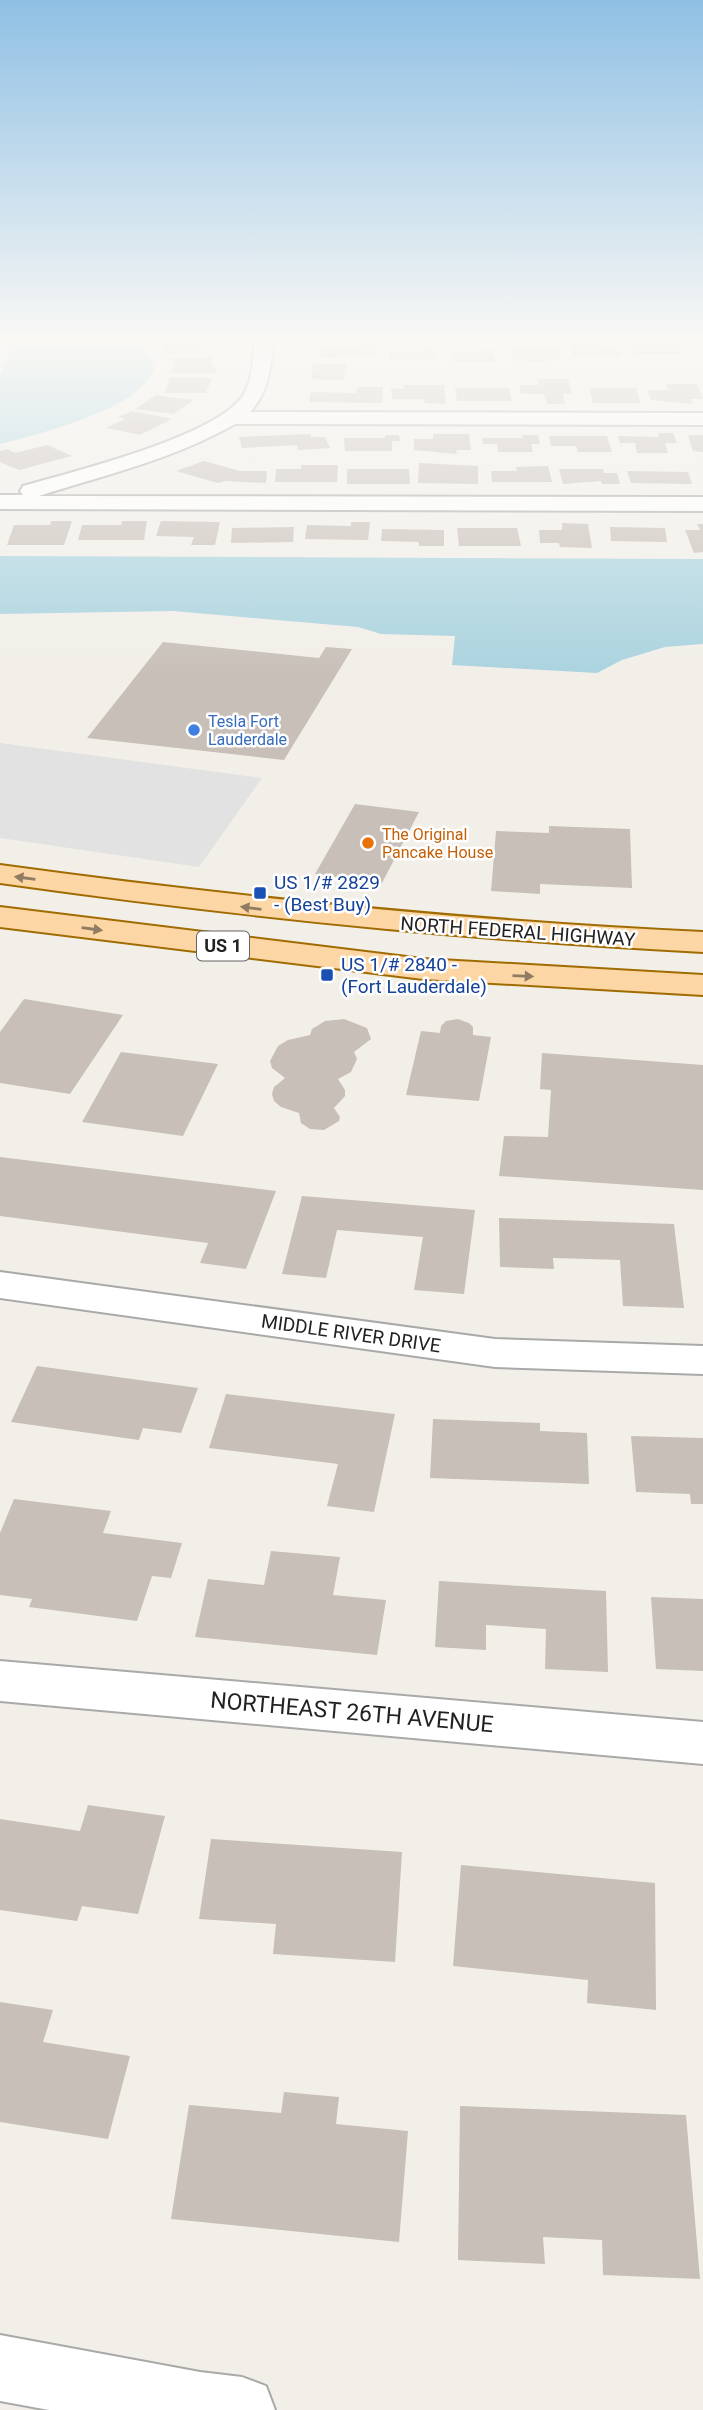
<svg xmlns="http://www.w3.org/2000/svg" width="703" height="2410" font-family="Roboto,sans-serif">
<style>
.parking{fill:#e2e2e2}
.water{fill:#aad3df}
.building{fill:#c7bfb8}
.lines{fill:none;stroke-linecap:round;stroke-linejoin:round}
.minor-casing{stroke:#a9a9a9;stroke-width:4}
.primary-casing{stroke:#a06b00;stroke-width:4}
.minor{fill:#fff;fill-rule:evenodd}
.primary{fill:#fcd6a4;fill-rule:evenodd}
.oneway{fill:#8f7c63}
.shop-dot{fill:#3f7fe0;stroke:#fff;stroke-width:2.5}
.food-dot{fill:#e8710a;stroke:#fff;stroke-width:2.5}
.transit-dot{fill:#1a4fb4;stroke:#fff;stroke-width:2.5}
.labels{text-anchor:middle;stroke-width:5;stroke-linejoin:round;paint-order:stroke}
.far-shop-label{font-size:16px;fill:#366cbe;stroke:#fff;text-anchor:start}
.far-food-label{font-size:16px;fill:#c56008;stroke:#fff;text-anchor:start}
.shield{fill:#fff;stroke:#646464;stroke-width:2}
.shield-label{font-size:18px;font-weight:bold;fill:#222}
.transit-label{font-size:19px;fill:#164399;stroke:#fff;text-anchor:start}
.street-label{font-size:19px;fill:#222;stroke:#fff}
.near-street-label{font-size:23px;fill:#222;stroke:#fff}
</style>
<rect width="100%" height="100%" fill="#f2efe9"/>
<polygon class="parking" points="0,743 262,778 199,867 0,838"/>
<g class="water">
<path d="M14,340H131L150,357L155,370C150,377 144,385 137,391C108,415 38,435 0,444V374Z"/>
<polygon points="0,556 703,559 703,644 665,647 622,660 597,673 452,665 455,636 381,634 358,627 173,611 0,614"/>
</g>
<g class="building">
<polygon points="214,340 215,345 198,346 199,353 163,354 162,342"/>
<polygon points="354,343 374,343 375,355 321,358 321,349 354,349"/>
<polygon points="630,343 679,343 683,354 634,354"/>
<polygon points="571,344 601,344 602,349 621,350 622,357 572,356"/>
<polygon points="420,348 435,348 437,360 391,360 390,352 421,352"/>
<polygon points="510,348 558,348 561,359 547,359 548,362 512,360"/>
<polygon points="483,349 493,349 496,363 453,361 452,352 483,352"/>
<polygon points="175,357 213,357 211,367 217,367 216,373 172,373"/>
<polygon points="313,364 346,364 344,380 311,379"/>
<polygon points="170,377 212,378 206,393 164,393"/>
<polygon points="537,379 568,379 572,394 563,394 565,404 547,404 544,394 521,394 519,385 539,385"/>
<polygon points="666,384 697,384 703,399 691,399 693,404 651,400 647,390 668,390"/>
<polygon points="403,385 444,385 446,404 425,403 424,399 392,399 391,388 404,389"/>
<polygon points="357,387 383,387 382,403 309,402 311,392 356,393"/>
<polygon points="455,388 509,388 512,401 457,401"/>
<polygon points="589,388 636,388 641,403 593,403"/>
<polygon points="156,395 194,400 173,414 135,409"/>
<polygon points="132,411 172,419 140,435 106,428 125,419 118,417"/>
<polygon points="658,433 673,433 677,443 665,443 668,453 637,453 635,443 620,443 618,436 659,437"/>
<polygon points="310,434 311,437 325,437 330,448 298,450 297,445 242,448 239,437"/>
<polygon points="433,434 469,434 471,450 456,450 457,454 414,450 414,439 433,439"/>
<polygon points="385,435 399,435 400,441 392,441 392,451 345,451 344,438 385,438"/>
<polygon points="522,435 538,435 540,444 531,444 533,452 498,452 497,444 483,444 482,438 523,438"/>
<polygon points="688,435 703,435 703,452 693,451"/>
<polygon points="549,436 607,436 612,452 578,452 576,446 551,446"/>
<polygon points="47,445 72,456 19,470 0,462 0,451 7,449 15,453"/>
<polygon points="204,461 240,471 267,471 266,483 225,481 218,483 176,471"/>
<polygon points="419,463 478,466 478,484 418,483"/>
<polygon points="301,465 338,465 337,482 275,482 276,469 301,469"/>
<polygon points="548,466 552,482 492,482 491,471 517,471 516,467"/>
<polygon points="347,469 409,469 410,484 347,484"/>
<polygon points="559,469 603,469 604,473 617,473 620,484 602,484 601,481 563,484"/>
<polygon points="627,471 688,472 692,484 631,483"/>
<polygon points="51,521 72,521 64,545 7,545 14,525 50,525"/>
<polygon points="122,521 147,521 144,540 78,540 82,525 121,525"/>
<polygon points="161,521 220,522 215,545 191,545 194,537 156,536"/>
<polygon points="351,522 370,522 368,540 305,539 307,525 351,526"/>
<polygon points="562,523 588,524 592,548 560,547 559,543 540,543 539,530 562,530"/>
<polygon points="697,524 703,524 703,552 694,553 685,530 700,530"/>
<polygon points="294,527 293,542 231,543 232,528"/>
<polygon points="610,527 665,528 667,542 611,541"/>
<polygon points="457,528 517,528 521,546 459,546"/>
<polygon points="382,529 444,530 444,546 419,546 419,542 381,541"/>
<polygon points="163,642 319,658 326,647 352,649 284,760 87,738"/>
<polygon points="355,804 419,812 382,883 315,874"/>
<polygon points="549,826 630,829 632,888 540,884 540,894 491,891 496,831 549,833"/>
<polygon points="24,999 123,1015 70,1094 0,1083 0,1032"/>
<polygon points="344,1019 367,1028 371,1039 354,1052 357,1059 351,1072 338,1079 345,1090 345,1096 334,1108 340,1117 339,1121 324,1130 310,1129 301,1123 299,1113 281,1107 274,1101 272,1094 274,1087 285,1078 272,1068 270,1061 278,1046 288,1040 310,1035 312,1029 325,1021"/>
<polygon points="458,1019 469,1023 473,1027 473,1035 491,1037 479,1101 406,1095 421,1031 440,1033 441,1026 446,1021"/>
<polygon points="121,1052 218,1064 183,1136 82,1122"/>
<polygon points="542,1053 703,1065 703,1190 499,1176 504,1136 548,1137 551,1090 540,1089"/>
<polygon points="0,1157 276,1191 246,1269 200,1263 208,1243 0,1216"/>
<polygon points="302,1196 475,1210 464,1294 414,1290 423,1237 337,1230 326,1278 282,1274"/>
<polygon points="499,1218 674,1224 684,1308 623,1306 620,1260 553,1258 554,1269 500,1267"/>
<polygon points="37,1366 198,1388 181,1433 143,1428 139,1440 11,1422"/>
<polygon points="226,1394 395,1414 374,1512 327,1506 338,1464 209,1448"/>
<polygon points="433,1419 540,1423 540,1431 587,1433 589,1484 430,1478"/>
<polygon points="631,1436 703,1438 703,1504 691,1504 690,1494 636,1492"/>
<polygon points="14,1499 111,1511 103,1533 182,1543 171,1578 152,1576 137,1621 29,1607 32,1599 0,1595 0,1533"/>
<polygon points="271,1551 340,1557 333,1595 386,1600 377,1655 195,1637 208,1579 264,1585"/>
<polygon points="439,1581 606,1591 608,1672 545,1669 546,1629 486,1625 486,1650 435,1647"/>
<polygon points="651,1597 703,1599 703,1671 656,1669"/>
<polygon points="88,1805 165,1816 138,1914 82,1906 77,1921 0,1910 0,1819 80,1831"/>
<polygon points="211,1839 402,1852 395,1962 273,1954 276,1924 199,1919"/>
<polygon points="461,1865 655,1883 656,2010 587,2003 588,1980 453,1966"/>
<polygon points="0,2002 53,2010 43,2042 130,2056 108,2139 0,2122"/>
<polygon points="284,2092 339,2097 336,2124 408,2131 399,2242 171,2219 189,2105 281,2113"/>
<polygon points="460,2106 686,2115 700,2279 603,2275 602,2240 543,2237 545,2264 458,2260"/>
</g>
<g class="lines">
<g class="minor-casing">
<g id="minor">
<path d="M255,340H273C271,366 269,392 250,412L703,413V425L235,424C174,459 105,475 39,496L703,497V511L0,509V495H23L20,491L23,486C72,472 214,437 242,397C253,381 253,359 255,340Z"/>
<polygon points="0,1272 495,1339 703,1346 703,1374 495,1367 0,1298"/>
<polygon points="0,1661 703,1722 703,1764 0,1701"/>
<polygon points="0,2335 200,2372 242,2377 266,2386 275,2410 49,2410 0,2401"/>
</g>
</g>
<g class="primary-casing">
<g id="primary">
<path d="M0,865C234,897 467,921 703,932V952C467,940 234,916 0,883Z"/>
<polygon points="0,907 423,959 703,975 703,995 423,979 0,927"/>
</g>
</g>
<use href="#minor" class="minor"/>
<use href="#primary" class="primary"/>
</g>
<defs><path id="oneway-solid" d="M-6-.8H1V-3.2L6.5 0L1 3.2V.8H-6Z" transform="scale(1.75)"/></defs>
<g class="oneway">
<use href="#oneway-solid" transform="translate(25 878) rotate(-172)"/>
<use href="#oneway-solid" transform="translate(251 908) rotate(-173)"/>
<use href="#oneway-solid" transform="translate(92 929) rotate(8)"/>
<use href="#oneway-solid" transform="translate(523 976) rotate(2)"/>
</g>
<linearGradient id="sky" x2="0" y2="1"><stop stop-color="#8fc0e4"/><stop offset="0.5" stop-color="#f9f8f5"/><stop offset="1" stop-color="#f9f8f5" stop-opacity="0"/></linearGradient>
<rect width="703" height="677" fill="url(#sky)"/>
<circle class="shop-dot" cx="194" cy="730" r="7"/>
<circle class="food-dot" cx="368" cy="843" r="7"/>
<g class="transit-dot">
<rect x="253" y="886" width="14" height="14" rx="3.5"/>
<rect x="320" y="968" width="14" height="14" rx="3.5"/>
</g>
<g class="labels">
<g class="far-shop-label">
<text x="208" y="727">Tesla Fort<tspan x="208" dy="18">Lauderdale</tspan></text>
</g>
<g class="far-food-label">
<text x="382" y="840">The Original<tspan x="382" dy="18">Pancake House</tspan></text>
</g>
<rect class="shield" x="197" y="931.5" width="52" height="29" rx="5"/>
<g class="shield-label">
<text x="223" y="952">US 1</text>
</g>
<g class="transit-label">
<text x="274" y="889">US 1/# 2829<tspan x="274" dy="22">- (Best Buy)</tspan></text>
<text x="341" y="971">US 1/# 2840 -<tspan x="341" dy="22">(Fort Lauderdale)</tspan></text>
</g>
<g class="street-label">
<text transform="translate(518 931) rotate(4)" y="7">NORTH FEDERAL HIGHWAY</text>
<text transform="translate(351 1333) rotate(8)" y="7">MIDDLE RIVER DRIVE</text>
</g>
<g class="near-street-label">
<text transform="translate(352 1712) rotate(5)" y="8">NORTHEAST 26TH AVENUE</text>
</g>
</g>
</svg>
